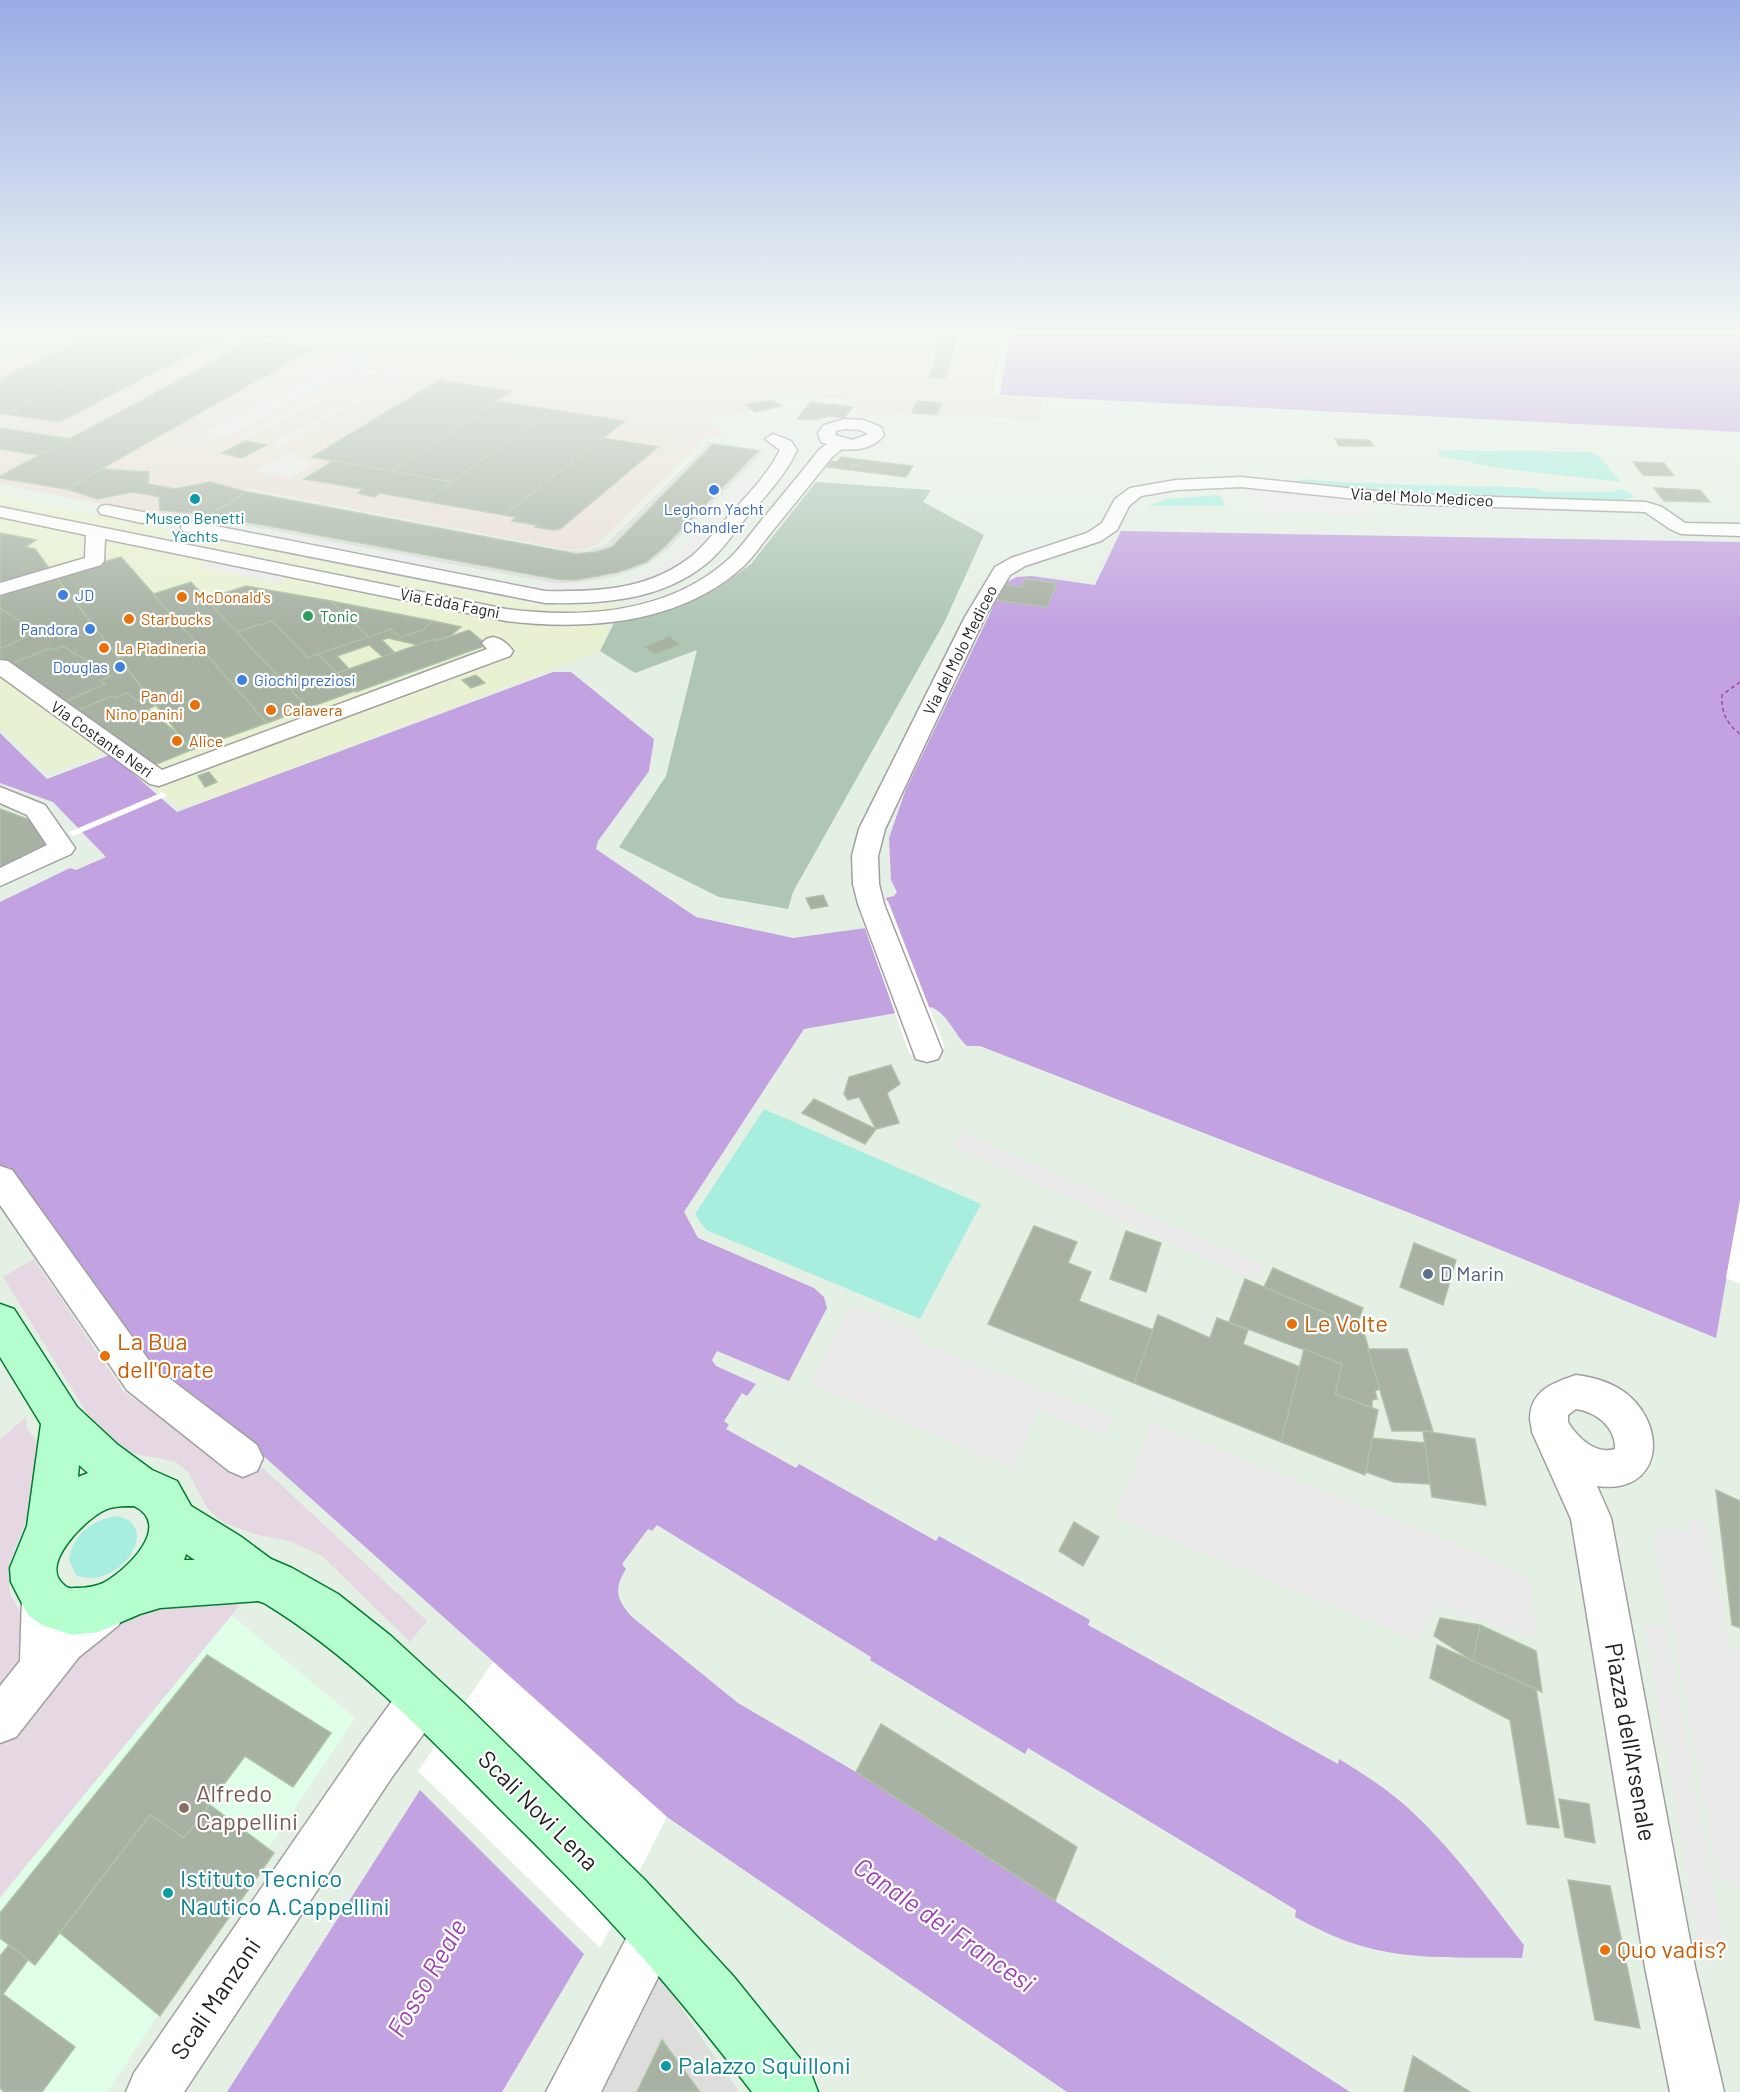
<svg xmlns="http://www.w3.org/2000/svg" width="1740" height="2092" font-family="Barlow,sans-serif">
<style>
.residential{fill:#dddddc}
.commercial{fill:#e8f2d2}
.industrial{fill:#eadfd6}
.education{fill:#dfffe8}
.construction{fill:#afc6b5}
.grass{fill:#a7eedf}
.parking{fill:#ebebeb}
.plaza{fill:#e6d8e2}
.water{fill:#c2a2e1}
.pier{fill:#fff}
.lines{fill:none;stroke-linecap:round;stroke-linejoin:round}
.ferry{stroke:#9d44b5;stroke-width:1.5;stroke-dasharray:4 3;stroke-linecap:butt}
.building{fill:#a7b2a3;stroke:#aec3a5;stroke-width:1.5}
.street-casing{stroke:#a0a0a0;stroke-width:3}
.secondary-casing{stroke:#007c30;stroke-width:3}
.street{fill:#fff;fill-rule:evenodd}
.secondary{fill:#b5fecd;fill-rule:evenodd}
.shop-dot{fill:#3f7fe0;stroke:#fff;stroke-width:2}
.culture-dot{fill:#0f9aa8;stroke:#fff;stroke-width:2}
.food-dot{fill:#e8710a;stroke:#fff;stroke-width:2}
.leisure-dot{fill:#2e9e5b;stroke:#fff;stroke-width:2}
.service-dot{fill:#5c6f8a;stroke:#fff;stroke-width:2}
.education-dot{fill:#8d6e63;stroke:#fff;stroke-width:2}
.labels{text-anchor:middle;stroke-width:4.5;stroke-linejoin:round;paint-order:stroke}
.far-street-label{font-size:16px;fill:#1f1f1f;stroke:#fff}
.far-shop-label{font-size:16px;fill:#366cbe;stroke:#fff;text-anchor:start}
.far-culture-label{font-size:16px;fill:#0d838f;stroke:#fff}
.far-food-label{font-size:16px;fill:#c56008;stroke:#fff;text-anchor:start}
.far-leisure-label{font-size:16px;fill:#27864d;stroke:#fff;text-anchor:start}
.service-label{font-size:20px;fill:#4e5e75;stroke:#fff;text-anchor:start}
.near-food-label{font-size:24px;fill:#c56008;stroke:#fff;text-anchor:start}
.near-street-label{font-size:24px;fill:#1f1f1f;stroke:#fff}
.near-education-label{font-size:24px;fill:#785e54;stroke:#fff;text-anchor:start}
.near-culture-label{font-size:24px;fill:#0d838f;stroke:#fff;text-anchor:start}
.near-water-label{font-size:26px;font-style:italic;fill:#9d44b5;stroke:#fff}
</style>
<rect width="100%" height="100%" fill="#e5f0e4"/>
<g class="residential">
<polygon points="709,442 765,450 668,549 648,564 617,576 577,583 554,583 205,518 249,491 558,550 586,551 605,545"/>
<polygon points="660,1977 739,2092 602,2092"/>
</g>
<polygon class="commercial" points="0,495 541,606 618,604 600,651 234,791 179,808 110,751 54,772 43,770 0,728"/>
<polygon class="industrial" points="3,335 1003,335 992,396 1042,399 1039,420 905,414 856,417 856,400 799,395 768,397 776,405 709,420 727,435 704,439 597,545 582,550 563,549 248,489 198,520 153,514 0,484 0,336"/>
<polygon class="education" points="231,1615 355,1718 107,2092 0,2092 0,1899"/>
<polygon class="construction" points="816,482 931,490 923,502 984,535 944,623 793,892 788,909 719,897 619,847 666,776 697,650 635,673 600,651 615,621 687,602 721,586 751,564"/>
<g class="grass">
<polygon points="1438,450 1591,452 1599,456 1621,482 1496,468 1440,456"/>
<path d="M1302,479C1379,486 1456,485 1534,488L1544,492H1612L1619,489L1631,493L1634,497L1623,500L1395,494L1295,482Z"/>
<polygon points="1219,495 1226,506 1147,506 1168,499"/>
<polygon points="764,1109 981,1204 920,1319 706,1230 695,1214"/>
<path d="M116,1516C165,1524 118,1593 76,1575L69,1560C72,1535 92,1520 116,1516Z"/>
</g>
<g class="parking">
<polygon points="365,353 381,356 225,436 207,432"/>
<polygon points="373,369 382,370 249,438 240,436"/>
<polygon points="399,376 400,380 277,446 276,441"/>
<polygon points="288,453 301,456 296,459 314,463 289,478 257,471"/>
<polygon points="746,477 755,478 723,516 714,514"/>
<polygon points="1248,489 1365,503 1372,516 1260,514"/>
<polygon points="1400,503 1575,508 1586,513 1410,509"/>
<polygon points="702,527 712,529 679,564 659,575 632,584 627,579 652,571 670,561"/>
<polygon points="275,532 350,547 343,552 267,537"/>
<polygon points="379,552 459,567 452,573 372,558"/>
<polygon points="211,561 283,575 284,582 277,583 206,568 203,563"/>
<polygon points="538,583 592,585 592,592 546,591 531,589"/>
<polygon points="962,1132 1264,1266 1257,1282 953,1146"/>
<polygon points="859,1306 916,1331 924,1344 1112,1416 1105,1437 1038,1410 1014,1469 810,1383 849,1311"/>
<polygon points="1152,1423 1441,1538 1528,1577 1537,1639 1434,1605 1418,1641 1115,1517"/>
<polygon points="1689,1519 1705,1522 1730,1648 1740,1651 1740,1887 1718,1881 1673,1629 1652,1538 1657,1538 1656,1526 1691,1533"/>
<polygon points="1644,1623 1666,1628 1724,1947 1698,1940"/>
</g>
<g class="plaza">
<polygon points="34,1259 124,1392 232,1466 248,1454 427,1621 410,1642 322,1556 289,1541 258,1535 224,1523 207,1508 188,1472 176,1462 123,1451 99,1433 3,1277"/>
<polygon points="26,1417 27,1429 41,1446 34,1499 11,1560 9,1579 10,1594 22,1615 144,1611 210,1598 240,1605 0,1897 0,1440"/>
</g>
<g class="water">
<polygon points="1010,335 1740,335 1740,432 1000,395"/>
<path d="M1121,531L1740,542V1201L1716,1338L1415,1215L980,1046H967C953,1033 949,1015 931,1007L804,1029L684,1212L698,1238L814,1288L824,1297L827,1308L789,1381L717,1351L712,1360L716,1366L756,1384L747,1396L742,1393L724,1421L729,1425L726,1429L796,1468L799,1464L936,1541L939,1536L1090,1620L1088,1625L1338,1764L1339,1759C1360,1772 1381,1785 1400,1801C1448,1842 1486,1896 1524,1945L1522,1958C1468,1957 1411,1961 1358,1945C1336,1938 1315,1928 1295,1917L1296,1910L1028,1748L1025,1754L870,1660L871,1657L657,1525L652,1531L648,1529L622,1564L626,1569C613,1590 617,1600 632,1617L738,1703L856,1772L1350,2092H1067L667,1817L249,1443L137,1365L0,1171V902L70,868L76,870L106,857L53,802L0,783V733L47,779L107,756H113L177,812L553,672H571L654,739L649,771L598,841L596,849L696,917L793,938L895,924L886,898L894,896L897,892L891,880L889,838L906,789L1004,584L1016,577L1032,576L1095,585Z"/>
<polygon points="420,1790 584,1954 502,2092 227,2092"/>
</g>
<g class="pier">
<polygon points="163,792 167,796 73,836 69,832"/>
<polygon points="888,901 945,1048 910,1055 857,906"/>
<polygon points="1740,1201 1740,1284 1726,1278"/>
<polygon points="493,1662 667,1817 600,1948 418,1771"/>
</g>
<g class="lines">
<path class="ferry" d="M1740,682L1722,695C1721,712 1726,723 1740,734"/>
</g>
<g class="building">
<polygon points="94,335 164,335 5,414 0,414 0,379"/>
<polygon points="164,335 226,335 59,422 5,414"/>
<polygon points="942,335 956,335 945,379 930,378"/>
<polygon points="254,340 314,348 66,489 0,478 0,476"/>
<polygon points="439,380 512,391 392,471 312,457"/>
<polygon points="772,400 781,406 755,412 746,405"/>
<polygon points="498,401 553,410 451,482 392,471"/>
<polygon points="917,401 941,403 937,415 912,413"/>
<polygon points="811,402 817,403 838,405 830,416 812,420 797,419"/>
<polygon points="838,405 853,407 844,418 830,416"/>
<polygon points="553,410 625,421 504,515 424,501"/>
<polygon points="0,428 70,439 38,455 0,449"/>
<polygon points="603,438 658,447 560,529 553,530 535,527 537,525 512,521 516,517 504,515"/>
<polygon points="1335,439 1370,440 1373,446 1339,446"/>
<polygon points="246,441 266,445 242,458 222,453"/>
<polygon points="713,444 758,451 662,549 646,562 618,572 576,580 556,579 209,515 247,492 561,551 576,554 597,552 612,547"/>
<polygon points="841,457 863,460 859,466 853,465 850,470 827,467 832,461 837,462"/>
<polygon points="863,460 913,466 906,477 850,470 853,465 859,466"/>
<polygon points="333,461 392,471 451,482 424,501 380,493 374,497 358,493 363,489 304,479"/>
<polygon points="1633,462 1664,463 1674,476 1643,475"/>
<polygon points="101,469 149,472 148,484 175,489 210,482 247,492 209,515 160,510 159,497 150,495 132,492 98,499 66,489"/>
<polygon points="1654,488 1700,490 1710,502 1664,501"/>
<polygon points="0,533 36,540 25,547 35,549 49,568 0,584"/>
<polygon points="121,557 267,723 191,750 55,576"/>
<polygon points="57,579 148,696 138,701 126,693 115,698 111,696 75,712 62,703 105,684 100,681 111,676 63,646 54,650 50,648 9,665 0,658 0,649 36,632 0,608 0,597 20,588"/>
<polygon points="1025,579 1057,583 1047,607 997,600 1004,584 1021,587"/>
<polygon points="191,582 237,632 308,708 267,723 153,594"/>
<polygon points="246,586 331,601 369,637 308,658 272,621 237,632 206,599"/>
<polygon points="331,601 433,621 423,630 400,638 391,629 369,637"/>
<polygon points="0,608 36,632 0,649"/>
<polygon points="272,621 308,658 318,654 355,691 308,708 237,632"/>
<polygon points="433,621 461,627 450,636 418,645 388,638 382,640 395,653 383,657 369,645 337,656 349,669 337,673 318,654 391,629 400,638 423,630"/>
<polygon points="469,630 487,645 356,692 337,673 434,639 437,641"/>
<polygon points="669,636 681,644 655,655 644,647"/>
<polygon points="63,646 111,676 100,681 105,684 62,703 9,665 50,648 54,650"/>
<polygon points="476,675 485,683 471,688 462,680"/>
<polygon points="126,693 138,701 148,696 156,705 148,709 178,734 191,750 150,767 75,712 111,696 115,698"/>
<polygon points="209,772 217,782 205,787 198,776"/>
<polygon points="0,809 30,820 51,849 0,875"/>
<polygon points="823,895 828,906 811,909 806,898"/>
<polygon points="891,1065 900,1084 887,1093 899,1123 876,1129 859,1097 848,1100 844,1094 849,1077"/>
<polygon points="814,1099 876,1129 865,1144 802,1113"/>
<polygon points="1034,1226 1077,1242 1068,1263 1091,1272 1079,1301 1153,1330 1134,1383 988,1324"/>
<polygon points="1126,1231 1161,1243 1146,1292 1110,1279"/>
<polygon points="1414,1243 1456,1260 1443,1305 1400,1287"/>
<polygon points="1273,1268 1363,1308 1356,1327 1264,1287"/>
<polygon points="1245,1279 1363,1329 1380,1389 1375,1391 1377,1399 1372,1400 1372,1408 1335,1394 1342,1364 1229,1322"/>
<polygon points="1158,1315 1210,1338 1217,1318 1248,1330 1243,1344 1300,1367 1281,1442 1134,1383"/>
<polygon points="1304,1349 1342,1364 1335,1394 1378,1410 1365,1475 1281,1442"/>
<polygon points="1368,1349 1407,1349 1433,1431 1392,1431"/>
<polygon points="1423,1431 1475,1439 1486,1505 1432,1497"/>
<polygon points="1372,1438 1425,1443 1430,1484 1394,1482 1366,1472"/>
<polygon points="1716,1490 1740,1501 1740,1628 1732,1625"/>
<polygon points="1074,1522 1099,1537 1083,1566 1059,1551"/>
<polygon points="1440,1618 1480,1625 1473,1661 1434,1636"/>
<polygon points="1480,1625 1536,1651 1542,1692 1473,1661"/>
<polygon points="1437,1645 1536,1689 1559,1828 1527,1824 1510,1720 1430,1678"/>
<polygon points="207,1655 331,1733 293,1787 245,1756 184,1838 150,1815 35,1965 0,1938 0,1913"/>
<polygon points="881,1724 1077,1847 1055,1901 856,1772"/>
<polygon points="1559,1799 1589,1804 1595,1843 1565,1837"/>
<polygon points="210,1805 274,1853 160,2016 60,1933 150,1815 184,1838"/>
<polygon points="1568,1880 1610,1886 1640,2028 1595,2020"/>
<polygon points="9,1945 28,1960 3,1994 75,2047 42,2092 4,2092 0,2088 0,1956"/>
<polygon points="662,2040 700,2092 637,2092"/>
<polygon points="1413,2056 1470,2092 1404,2092"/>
</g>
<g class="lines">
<g class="street-casing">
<g id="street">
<path d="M845,419L863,420L881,427L884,435C874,448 858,451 842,449L831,458C812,482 793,506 774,529C764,541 755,555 745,565C682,624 587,631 506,621L105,539L104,561L101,565L0,595V583L85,558L86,535L0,517V507L506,609C584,619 671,613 731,557C742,546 751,533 761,521C780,498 800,474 819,450L827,444L821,442L818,433L824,425ZM845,429L860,430L868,434L853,440L835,435L836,431Z"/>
<path d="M773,434L791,441L797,450C784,477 765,497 745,519C733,534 721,552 706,564C660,601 601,604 545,603L190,533L183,531L181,527L183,523L190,521L545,591C598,592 650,590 693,555C707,543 720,525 733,511C750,492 768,474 780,450L765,439Z"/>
<polygon points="1241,477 1404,494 1646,502 1662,507 1685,523 1740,524 1740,536 1681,534 1670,529 1645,512 1404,504 1241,487 1176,490 1141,496 1129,506 1117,530 1101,541 1025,566 1010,575 985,617 885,829 878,856 879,884 884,904 942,1051 938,1059 927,1062 916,1059 858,904 853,884 852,856 859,829 965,617 995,567 1011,558 1087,533 1102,523 1115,499 1130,488 1176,480"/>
<polygon points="107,505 148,513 151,517 148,521 142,523 101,514 98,510 101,506"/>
<path d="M493,637C502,639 507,643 513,651L510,656L159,786L150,784L0,676V660L8,661L162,770L487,649L482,643L486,639Z"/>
<polygon points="0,787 45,805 75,848 71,854 0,886 0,868 47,845 27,815 0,803"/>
<polygon points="0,1166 12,1170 153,1366 257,1445 263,1458 257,1471 243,1477 229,1471 127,1390 0,1205"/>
<path d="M1576,1375C1593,1377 1614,1383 1628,1395C1669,1430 1660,1495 1597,1486L1611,1518L1695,1967L1724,2092H1670L1645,1967L1571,1519L1532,1432C1532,1427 1530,1423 1530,1418C1531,1390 1553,1383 1576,1375ZM1576,1409C1596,1412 1616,1427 1615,1449C1595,1455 1577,1437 1568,1422V1415Z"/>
<polygon points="43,1577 58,1583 64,1598 64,1615 89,1595 104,1589 119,1595 125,1610 119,1625 79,1657 16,1737 0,1743 0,1686 20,1661 22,1598 28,1583"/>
<polygon points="422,1676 438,1682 444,1698 438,1714 392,1777 184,2092 126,2092 134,2073 360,1745 406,1682"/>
<polygon points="656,1906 673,1914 681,1931 601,2092 546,2092 639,1914"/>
</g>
</g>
<g class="secondary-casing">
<path id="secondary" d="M0,1304L14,1309L77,1407L118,1445L152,1470L177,1481L191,1506L240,1536L271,1559L292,1568L338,1594L391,1636L467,1706L645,1880L734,1977L810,2071L818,2092H752C706,2032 659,1974 607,1918C570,1878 531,1840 493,1802C422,1730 351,1656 264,1603L258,1601L160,1608L140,1614L98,1632L72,1635L42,1625L28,1615L11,1582L10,1568L27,1526L41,1424L0,1357ZM79,1465L88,1473L78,1477ZM134,1506C173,1525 128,1569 105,1582C96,1587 84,1588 74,1588C68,1589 66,1587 62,1583C41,1563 85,1520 103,1511C112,1506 124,1506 134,1506ZM186,1554L195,1560H184Z"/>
</g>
<use href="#street" class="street"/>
<use href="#secondary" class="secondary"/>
</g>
<linearGradient id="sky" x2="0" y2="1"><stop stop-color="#99ade5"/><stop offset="0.53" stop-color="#f3f8f3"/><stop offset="1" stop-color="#f3f8f3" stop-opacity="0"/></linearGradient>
<rect width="1740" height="628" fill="url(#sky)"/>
<g class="shop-dot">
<circle cx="714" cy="490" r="6"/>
<circle cx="63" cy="595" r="6"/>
<circle cx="90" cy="629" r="6"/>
<circle cx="120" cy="667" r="6"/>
<circle cx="242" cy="680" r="6"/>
</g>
<g class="culture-dot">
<circle cx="195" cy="499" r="6"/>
<circle cx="168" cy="1893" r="6"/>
<circle cx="666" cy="2066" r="6"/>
</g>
<g class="food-dot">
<circle cx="182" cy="597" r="6"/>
<circle cx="129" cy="619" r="6"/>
<circle cx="104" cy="648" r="6"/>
<circle cx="195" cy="705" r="6"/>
<circle cx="271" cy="710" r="6"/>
<circle cx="177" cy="741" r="6"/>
<circle cx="1292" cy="1324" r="6"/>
<circle cx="105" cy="1356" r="6"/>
<circle cx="1605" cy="1950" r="6"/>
</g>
<circle class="leisure-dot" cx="308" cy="616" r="6"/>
<circle class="service-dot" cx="1428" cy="1274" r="6"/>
<circle class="education-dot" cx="184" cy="1808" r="6"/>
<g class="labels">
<g class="far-street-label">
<text transform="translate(1422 497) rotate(3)" y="6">Via del Molo Mediceo</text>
<text transform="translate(450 603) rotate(11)" y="6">Via Edda Fagni</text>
<text transform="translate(960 650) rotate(-63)" y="6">Via del Molo Mediceo</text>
<text transform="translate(102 739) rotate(35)" y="6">Via Costante Neri</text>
</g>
<g class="far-shop-label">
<text x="714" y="515" text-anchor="middle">Leghorn Yacht<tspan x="714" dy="18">Chandler</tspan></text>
<text x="75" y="601">JD</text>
<text x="78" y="635" text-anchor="end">Pandora</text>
<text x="108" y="673" text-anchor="end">Douglas</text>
<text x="254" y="686">Giochi preziosi</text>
</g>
<g class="far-culture-label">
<text x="195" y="524">Museo Benetti<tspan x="195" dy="18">Yachts</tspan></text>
</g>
<g class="far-food-label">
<text x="194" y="603">McDonald's</text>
<text x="141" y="625">Starbucks</text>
<text x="116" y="654">La Piadineria</text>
<text x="183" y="702" text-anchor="end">Pan di<tspan x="183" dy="18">Nino panini</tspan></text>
<text x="283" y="716">Calavera</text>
<text x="189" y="747">Alice</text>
</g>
<g class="far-leisure-label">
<text x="320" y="622">Tonic</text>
</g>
<g class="service-label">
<text x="1440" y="1281">D Marin</text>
</g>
<g class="near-food-label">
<text x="1304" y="1332">Le Volte</text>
<text x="117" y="1350">La Bua<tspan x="117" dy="28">dell'Orate</tspan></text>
<text x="1617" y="1958">Quo vadis?</text>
</g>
<g class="near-street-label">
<text transform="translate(1630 1742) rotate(80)" y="8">Piazza dell'Arsenale</text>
<text transform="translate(538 1811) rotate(45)" y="8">Scali Novi Lena</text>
<text transform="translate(216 1999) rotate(-56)" y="8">Scali Manzoni</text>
</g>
<g class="near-education-label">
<text x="196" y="1802">Alfredo<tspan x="196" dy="28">Cappellini</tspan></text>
</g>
<g class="near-culture-label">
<text x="180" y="1887">Istituto Tecnico<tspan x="180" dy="28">Nautico A.Cappellini</tspan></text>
<text x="678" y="2074">Palazzo Squilloni</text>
</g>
<g class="near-water-label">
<text transform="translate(944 1925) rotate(35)" y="9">Canale dei Francesi</text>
<text transform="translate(427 1978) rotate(-60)" y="9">Fosso Reale</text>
</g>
</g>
</svg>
